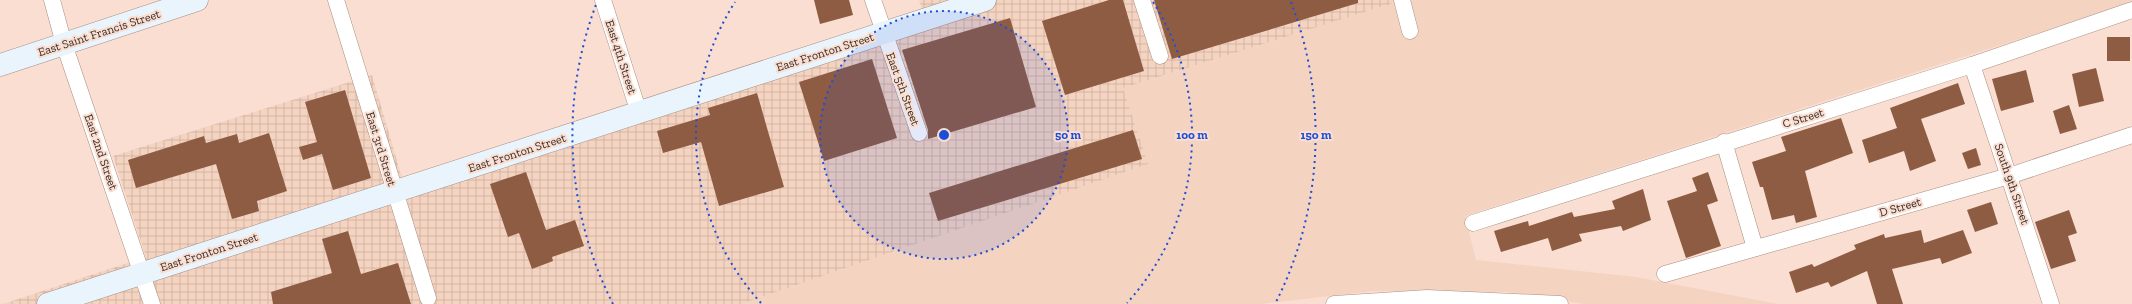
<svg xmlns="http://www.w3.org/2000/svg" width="2132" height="304" font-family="'Zilla Slab',serif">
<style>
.built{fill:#f5d3c1}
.industrial{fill:url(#industrial-grid)}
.building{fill:#8e5c42}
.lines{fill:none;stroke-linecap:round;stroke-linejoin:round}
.street-casing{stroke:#a98f82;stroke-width:17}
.secondary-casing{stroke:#a98f82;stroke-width:23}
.street{stroke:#fff;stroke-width:16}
.secondary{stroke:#e9f4fd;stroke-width:22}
.ring{fill:none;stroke:#1d4ed8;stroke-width:2;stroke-dasharray:2 4}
.labels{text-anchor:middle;stroke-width:4;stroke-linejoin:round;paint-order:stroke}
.street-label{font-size:12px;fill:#352b26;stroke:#faded1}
.centre{fill:#1d4ed8;stroke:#faded1;stroke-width:2}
.ring-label{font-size:12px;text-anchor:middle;font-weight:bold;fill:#1d4ed8;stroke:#faded1;stroke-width:4;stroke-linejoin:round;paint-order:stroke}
</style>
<defs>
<pattern id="industrial-grid" width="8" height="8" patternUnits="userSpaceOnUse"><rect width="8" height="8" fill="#f5d3c1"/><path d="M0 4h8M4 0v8" fill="none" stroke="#d3b5a6"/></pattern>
</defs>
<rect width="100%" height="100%" fill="#faded1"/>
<polygon class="built" points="1403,0 2132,0 2132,3 1465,216 1476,260 1636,277 1778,304 1584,304 1508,292 1373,291 1262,304 741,304 1147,164 1123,88"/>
<polygon class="industrial" points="919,0 1403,0 1123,88 1148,164 741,304 3,304 146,257 113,156 372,75 402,178 922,9"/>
<g class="building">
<polygon points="814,0 849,0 853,15 820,24"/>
<polygon points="1109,0 1123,0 1144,71 1065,95 1042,21"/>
<polygon points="1154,0 1358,0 1358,3 1172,59"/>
<polygon points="1010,18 1036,107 928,139 928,130 902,50"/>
<rect x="2107" y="37" width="23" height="24"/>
<polygon points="872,59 897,138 824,161 799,82"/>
<polygon points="2096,68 2104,101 2079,107 2072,74"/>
<polygon points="2026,70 2034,102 2001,111 1992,79"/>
<polygon points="1958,83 1965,104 1921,119 1936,161 1910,171 1904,151 1869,163 1862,140 1897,128 1890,108"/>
<polygon points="345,90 371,178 333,190 322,154 303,160 299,147 317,142 305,102"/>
<polygon points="757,93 784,187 719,206 701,142 663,153 657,131 710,115 708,108"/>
<polygon points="2069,105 2077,129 2060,134 2053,111"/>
<polygon points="1841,118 1853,153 1805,171 1817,217 1796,223 1794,215 1772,220 1763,187 1760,187 1752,162 1786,151 1781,137"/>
<polygon points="1133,130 1142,159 938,221 929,193"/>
<polygon points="269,133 287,191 257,201 259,211 232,219 216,164 136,188 128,160 204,136 206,143 237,134 239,143"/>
<polygon points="1976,148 1981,165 1968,169 1962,153"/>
<polygon points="526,172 546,230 575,220 584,246 552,257 553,261 532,269 519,233 508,237 490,184"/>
<polygon points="1708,172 1718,201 1707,205 1721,246 1686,258 1667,201 1697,191 1692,178"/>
<polygon points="1643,189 1651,220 1623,231 1621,226 1579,234 1582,241 1552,251 1548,238 1501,252 1494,231 1528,221 1529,226 1572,212 1574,217 1615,209 1612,201"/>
<polygon points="1991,202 1998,224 1975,232 1967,210"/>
<polygon points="2069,210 2077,233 2068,236 2076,261 2051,269 2035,222"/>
<polygon points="1921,230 1924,243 1963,230 1972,253 1942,264 1940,258 1892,269 1903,304 1877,304 1867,271 1831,287 1828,282 1796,293 1789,272 1812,264 1814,267 1856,249 1854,245 1884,234 1885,238"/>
<polygon points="348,231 361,274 398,263 411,304 273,304 271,292 332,273 322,239"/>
</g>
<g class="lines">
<g class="street-casing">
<g id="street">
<polyline points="52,0 64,44 152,304"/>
<polyline points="336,0 428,298"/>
<polyline points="603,0 639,113"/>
<polyline points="873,0 919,133"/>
<polyline points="1142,0 1160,56"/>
<polyline points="1402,0 1410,31"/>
<polyline points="1972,65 2051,304"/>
<polyline points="1724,142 1755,248"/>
<polyline points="1473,223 1972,65 2132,10"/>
<polyline points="1665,274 2009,176 2132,135"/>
<polyline points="1334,304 1427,298 1560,304"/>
</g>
</g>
<g class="secondary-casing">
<g id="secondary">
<polyline points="0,65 197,0"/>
<polyline points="48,304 985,0"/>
</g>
</g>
<use href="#street" class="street"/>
<use href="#secondary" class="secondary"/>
</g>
<circle cx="944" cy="135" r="124" fill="#1d4ed8" fill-opacity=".12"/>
<g class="ring">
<circle cx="944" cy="135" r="124"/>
<path d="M761 303A248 248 0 0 1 735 2M1153 2A248 248 0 0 1 1127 303"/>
<path d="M613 304A372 372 0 0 1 597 2M1291 2A372 372 0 0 1 1275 304"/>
</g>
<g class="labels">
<g class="street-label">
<text transform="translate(99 33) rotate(-18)" y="4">East Saint Francis Street</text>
<text transform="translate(825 52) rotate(-18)" y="4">East Fronton Street</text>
<text transform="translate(621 57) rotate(72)" y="4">East 4th Street</text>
<text transform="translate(903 89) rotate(70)" y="4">East 5th Street</text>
<text transform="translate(1803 118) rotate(-17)" y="4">C Street</text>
<text transform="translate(381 149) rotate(73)" y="4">East 3rd Street</text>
<text transform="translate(101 152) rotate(71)" y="4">East 2nd Street</text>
<text transform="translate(517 153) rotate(-18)" y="4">East Fronton Street</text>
<text transform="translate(2012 184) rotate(71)" y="4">South 9th Street</text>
<text transform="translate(1900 207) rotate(-16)" y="4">D Street</text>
<text transform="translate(209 252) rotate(-18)" y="4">East Fronton Street</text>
</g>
</g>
<circle cx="944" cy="135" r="6" class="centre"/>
<g class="ring-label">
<text x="1068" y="139">50 m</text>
<text x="1192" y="139">100 m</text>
<text x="1316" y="139">150 m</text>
</g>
</svg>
